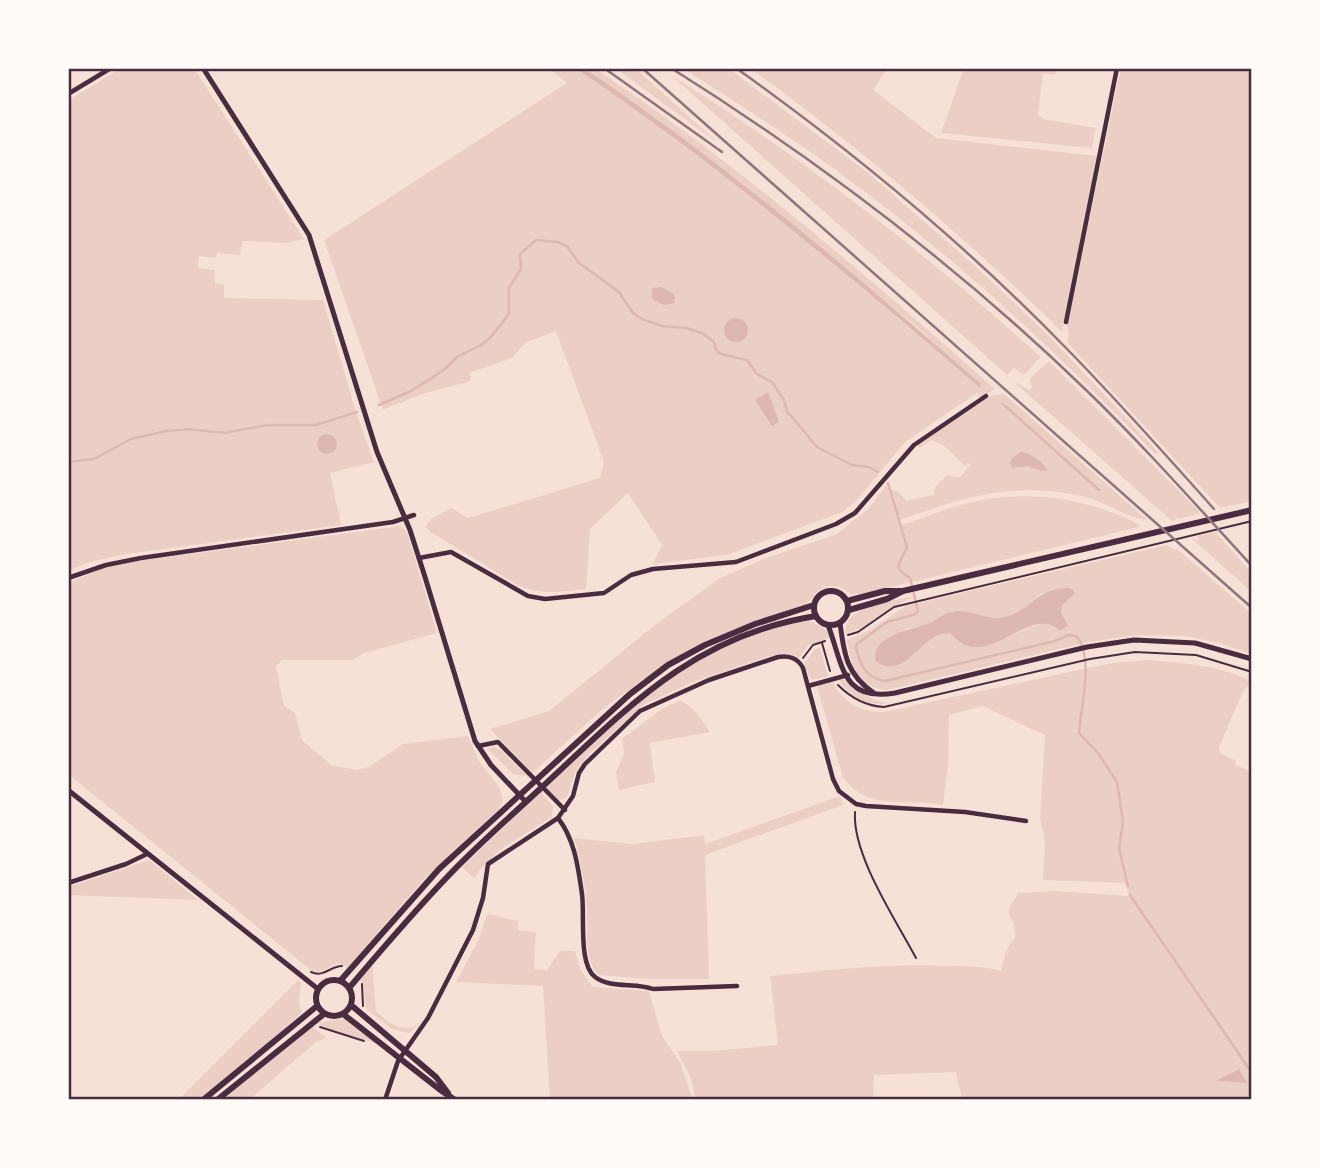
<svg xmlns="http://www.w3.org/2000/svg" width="1320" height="1168" viewBox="0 0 1320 1168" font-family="'Fira Sans Condensed',sans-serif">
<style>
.green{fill:#ebcfc5;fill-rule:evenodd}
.water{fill:#dcb8b0}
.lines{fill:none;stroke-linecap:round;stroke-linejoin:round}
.stream{stroke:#dcb8b0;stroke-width:2.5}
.path{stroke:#4a2c40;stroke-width:2}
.minor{stroke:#4a2c40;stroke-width:4.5}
.tertiary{stroke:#4a2c40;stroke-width:5}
.secondary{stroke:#4a2c40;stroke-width:6}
.rail{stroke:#8f747c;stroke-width:2.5}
.neatline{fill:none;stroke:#4a2c40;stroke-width:2.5}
</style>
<rect width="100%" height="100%" fill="#f7e1d7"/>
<g class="green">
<polygon points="121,68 194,68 304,239 285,243 243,241 240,255 217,253 216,258 199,256 198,268 215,270 215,283 224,284 224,298 323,300 356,412 374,462 330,473 341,525 120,555 90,562 68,571 68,101"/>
<path d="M548 68H575L667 131 786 224 980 388 922 331 743 184 628 98 584 68H594C737 163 867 276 995 389L980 398 977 393 905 442 858 499 843 512 726 555 653 564 662 545 628 493 590 529 586 589C562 592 542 595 519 586L429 531 426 526 431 519 451 508 468 518 600 478 604 462 556 331 525 343 512 358 469 373 471 381 422 394 383 410 324 240 567 83Z"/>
<polygon points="615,68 635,68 718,143"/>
<path d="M682 68H728L867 172 975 266 1049 336 1158 452 1155 454C1064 358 966 268 860 188 802 144 742 106 682 68Z"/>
<path d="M750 68H888L873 90 936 138 1097 156 1062 332C964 236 861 149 750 68Z"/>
<polygon points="964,68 1057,68 1055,75 1043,73 1038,115 1043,119 1096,128 1092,148 941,133"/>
<polygon points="1121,68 1252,68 1252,501 1220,508 1067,342 1069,336 1067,326"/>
<path d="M671 75C800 156 925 252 1041 357L1025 374 1023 375 1014 368 1007 375Z"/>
<polygon points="1049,361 1199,511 1199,514 1178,519 1175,517 1176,520 1172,521 1014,382 1030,390 1032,387 1030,383 1030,378"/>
<path d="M1004 394 1147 520C1130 519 1105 502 1086 497 1011 481 969 496 900 520L901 525C920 520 938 511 957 506 1019 488 1082 495 1140 525L1139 527 862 594H851L840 587 826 586 818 591 805 606 732 630 695 648 641 681 605 707 532 773 490 729 549 711 655 625 720 578 764 559 837 534 868 509 887 484 889 489 899 492 906 501 934 495V488L947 475 959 478 971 465 968 463 965 466 943 445 932 440 919 448 917 444 991 396Z"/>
<polygon points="400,526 407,532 437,633 364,653 353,660 282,660 276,666 284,706 295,713 302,740 331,765 356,770 369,767 403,744 468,736 479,761 499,787 503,800 499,809 426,877 348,967 338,963 320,972 312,971 68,774 68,583 106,567 124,563"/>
<polygon points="1215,532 1252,573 1252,592 1191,538 1199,540 1197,536"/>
<path d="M1166 545 1175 550 1177 549 1252 614V654L1219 643 1185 636 1137 635 1089 642 887 690C856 687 852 667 847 640L868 631 906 606ZM1042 593 1073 595 1061 608V614L1068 626 1060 631 1052 624 1045 623 1028 628 1006 638 946 632 931 639 903 630 928 624 952 611H961L991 619 1007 617 1023 609Z"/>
<path d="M915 596C890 606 871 626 846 634 842 605 895 601 915 596Z"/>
<path d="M809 620 825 629 831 637 809 645 798 659 785 653 769 656 693 682 643 705 587 756 575 772 567 798 558 800 545 788C588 747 631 705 679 671 713 647 769 628 809 620Z"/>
<polygon points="820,647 828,676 813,680 810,678 804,664 814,650"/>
<path d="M1147 660C1182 663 1219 665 1251 681L1241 696 1219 747 1220 753 1236 761 1235 765 1252 772V1100H962L956 1072 874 1075 873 1100H696L690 1076 677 1051H713L778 1045 770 976C830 970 888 963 948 966 966 966 984 966 1001 971 1004 962 1005 951 1010 944 1014 939 1015 940 1015 934 1015 912 1000 921 1018 893L1054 891 1129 896 1125 883 1043 880 1045 841 1040 818 1045 735 982 706 949 715 948 764 943 805C907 798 869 812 843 778L817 686 832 681C843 702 859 712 883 712L1112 663ZM1238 1069 1246 1083 1217 1081Z"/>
<path d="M839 680H846C858 694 872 700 890 704 868 706 851 698 839 680Z"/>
<polygon points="681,700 696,712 710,732 650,743 655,782 619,790 616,773 624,754 622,739 662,709"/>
<polygon points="495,747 501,750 527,776 513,774 487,748"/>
<path d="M541 792 553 806 552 817C530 832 485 854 475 879L462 867Z"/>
<path d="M840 796 843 805 705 855 709 979H648L598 975C582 954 589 934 587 910 585 886 581 861 574 838L632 844 704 835 705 844Z"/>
<polygon points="149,860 198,900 68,895 68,887"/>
<polygon points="487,914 518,921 518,930 536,932 534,969 547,970 560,951 575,951 581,971 593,987 649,991 662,1036 680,1062 693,1100 550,1100 543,986 456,982 478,941"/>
<path d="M372 965 376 1012C390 1023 401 1034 419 1024L409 1033 392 1029 366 1009 364 986 360 979Z"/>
<path d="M298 980 301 982C301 994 296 1001 302 1012L268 1044 200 1100H178Z"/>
<path d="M346 1018 375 1042 374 1043C360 1037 328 1031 317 1023Z"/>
<polygon points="312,1026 327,1038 316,1042 249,1100 220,1100"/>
</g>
<g class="water">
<path d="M575 68H584C725 163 856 275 981 384L980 388C849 276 719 164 575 68Z"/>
<polygon points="661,287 674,294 675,303 664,305 652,299 652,288"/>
<circle cx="736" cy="330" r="12"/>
<polygon points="768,392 779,422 772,426 755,400"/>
<polygon points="998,401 1006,405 1101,490 1098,491"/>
<circle cx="327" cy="444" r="10"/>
<path d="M1021 452C1030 453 1044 462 1047 470L1042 471 1027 466 1012 468 1010 463 1012 458Z"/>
<path d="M1068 588 1073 590 1075 593 1062 606 1061 612 1068 626 1060 631C1030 601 986 677 950 633 920 632 908 681 876 662 869 636 910 630 927 624 936 621 942 614 951 612 970 607 986 622 1005 617 1032 610 1035 589 1068 588Z"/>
<polygon points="1239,1069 1247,1083 1216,1081"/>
</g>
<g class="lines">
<g class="stream">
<polyline points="379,405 413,390 445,369 457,357 481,345 491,337 509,314 509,288 521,269 520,254 536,240 558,242 567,246 579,263 619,292 633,313 642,319 662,326 686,328 702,333 714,342 716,350 721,354 747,360 757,374 772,382 784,400 787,411 817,447 852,465 869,467 878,472"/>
<polyline points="68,462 94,459 131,439 166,431 189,429 225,433 267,425 316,425 357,412"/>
<path d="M888 483 907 547C901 563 890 567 910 578L918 611 913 615 887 622 857 644 856 647C860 665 865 678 885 681L1055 641 1069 635 1077 636C1094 660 1081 705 1079 733L1098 753 1117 782 1123 822 1119 849 1128 886"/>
<polyline points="1130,895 1252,1073"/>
</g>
<g class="path">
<polyline points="848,635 858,632 894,607 1252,521"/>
<polyline points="822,643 830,671"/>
<polyline points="803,658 813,645 825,641"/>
<path d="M838 685C851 698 865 706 884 707L1090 659 1135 652 1196 655 1252 672"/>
<path d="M855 812C852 855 896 920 916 958"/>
<path d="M311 972C324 978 330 966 342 966"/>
<polyline points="362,984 363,1006"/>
<polyline points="320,1027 364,1041"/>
</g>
<g class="minor">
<polyline points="68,94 111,68"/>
<polyline points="1066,322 1117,68"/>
<polyline points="419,558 451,552 528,596 545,599 604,593 631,575 653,569 736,562 836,524 855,513 914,445 986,396"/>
<polyline points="68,578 106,565 141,558 393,522 414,515"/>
<polyline points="808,686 848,675"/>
<polyline points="478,746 498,742 565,810"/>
<path d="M558 818C575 840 578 867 582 894 585 916 578 964 595 977 611 989 635 982 653 989L737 986"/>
<polyline points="68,883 126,864 147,854"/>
<path d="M385 1100 398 1061 428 1018 473 930 483 898 488 864 558 818 573 796 579 773 585 764 640 711 709 680 778 657C788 655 798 658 803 668L833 779 839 791 856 804 866 806 965 812 1026 821"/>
</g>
<g class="tertiary">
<polyline points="203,68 309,235 377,452 410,530 425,577 475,741 491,765 526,802"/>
<path d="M840 623C844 655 847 675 874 693"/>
<path d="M828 625C843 664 841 702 895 693L1087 647 1134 640 1195 643 1252 659"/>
<polyline points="68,790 318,989"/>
</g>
<g class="secondary">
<circle cx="831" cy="608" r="17"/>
<polyline points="847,601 885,591 902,591"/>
<polyline points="849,610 887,599 903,591 1252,510"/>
<circle cx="334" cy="998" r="18"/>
<polyline points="340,981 439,869 630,694 668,665 705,645 755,624 814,605"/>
<path d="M349 988C382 949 416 909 452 872 480 843 511 816 541 788 626 709 694 635 816 616"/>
<polyline points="351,1005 436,1077 448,1093"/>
<polyline points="343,1014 439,1089 455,1100"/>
<polyline points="203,1100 317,1006"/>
<polyline points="217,1100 324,1014"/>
</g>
<g class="rail">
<polyline points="604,68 722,152"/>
<polyline points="642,68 1252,608"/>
<path d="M671 68C819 161 959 267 1085 389 1143 445 1197 506 1252 566"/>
<path d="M736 68C854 152 966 245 1067 349 1118 401 1166 455 1214 509"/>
</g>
</g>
<rect width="1320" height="1168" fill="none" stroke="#fffaf5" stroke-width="140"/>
<rect x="70" y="70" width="1180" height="1028" class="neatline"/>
</svg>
